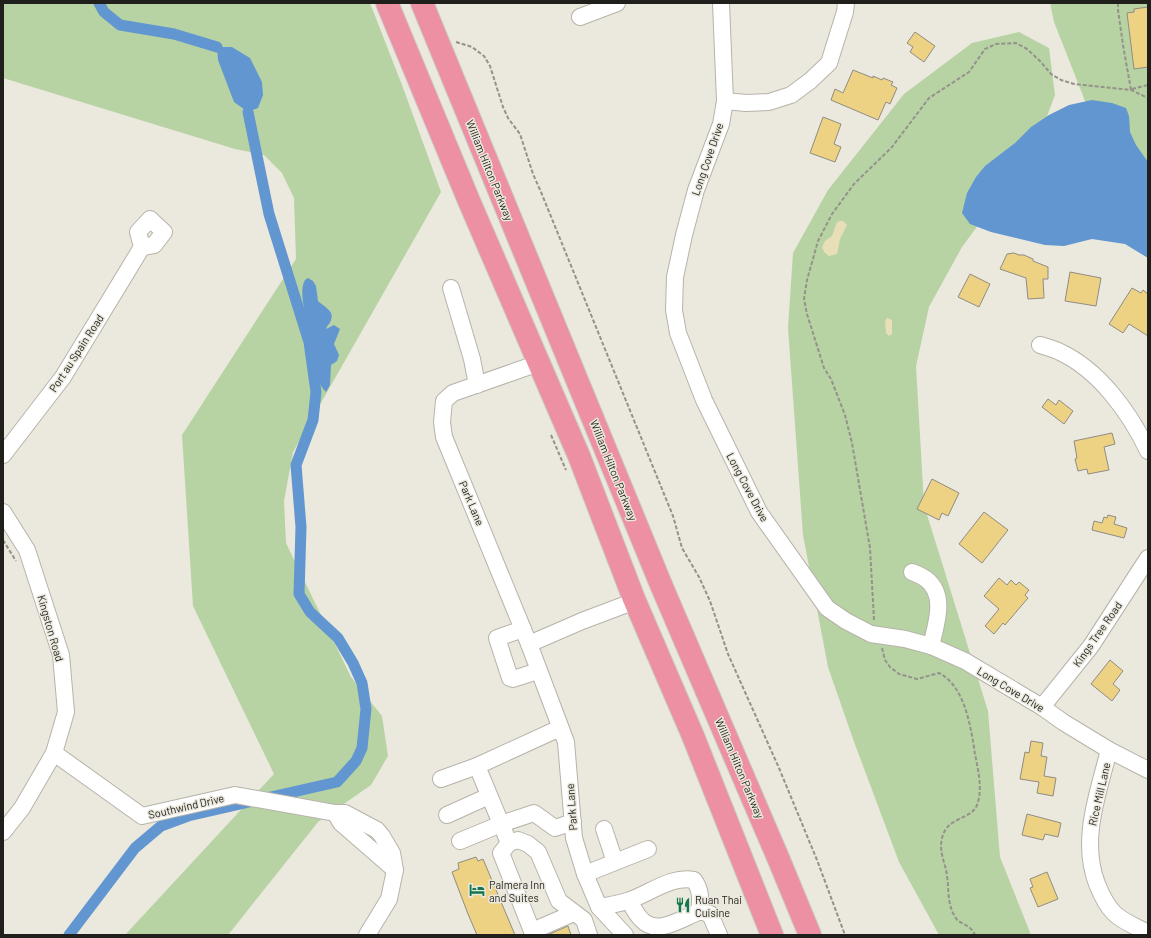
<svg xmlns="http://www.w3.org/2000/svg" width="1151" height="938" viewBox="0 0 1151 938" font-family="Barlow,sans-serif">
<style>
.green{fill:#b7d3a4}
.sand{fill:#e8dfb9}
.water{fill:#6196d0}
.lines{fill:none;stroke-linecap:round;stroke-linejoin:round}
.canal{stroke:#6196d0;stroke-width:11}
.building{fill:#edd283;stroke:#908c83}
.minor-casing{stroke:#b7b3aa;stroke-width:18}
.highway-casing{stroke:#c9c9c8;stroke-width:24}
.path{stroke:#95928b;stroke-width:2;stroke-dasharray:4 2;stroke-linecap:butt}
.minor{stroke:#fff;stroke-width:16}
.highway{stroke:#ed90a4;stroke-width:22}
.labels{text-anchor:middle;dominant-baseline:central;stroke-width:3;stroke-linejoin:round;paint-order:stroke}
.street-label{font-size:11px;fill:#201f1b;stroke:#ebe8de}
.poi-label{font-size:11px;fill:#201f1b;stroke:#ebe8de;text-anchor:start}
</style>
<rect width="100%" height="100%" fill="#ebe8de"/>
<g class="green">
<polygon points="3,3 370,3 402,85 441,192 293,452 284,501 286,543 351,677 382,716 388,756 371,785 318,822 228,935 125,935 274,774 193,606 182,435 296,259 294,198 282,173 264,155 235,149 3,78"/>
<polygon points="1050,3 1148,3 1148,227 1111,167 1054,22"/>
<polygon points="1019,32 1049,48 1055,95 1035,148 962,247 929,307 916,366 924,505 988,711 1000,857 1031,935 939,935 899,862 853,739 828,667 803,535 788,328 793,253 828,190 904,94 972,43"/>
</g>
<g class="sand">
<polygon points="840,221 843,221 847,225 840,239 837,254 829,256 824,252 822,247 825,241 832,236 837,222"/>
<polygon points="887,318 892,320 892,334 889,336 886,333 885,321"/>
</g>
<g class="water">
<polygon points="217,47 232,47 250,58 262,82 263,95 258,108 248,112 234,102 218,60"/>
<polygon points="1092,100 1112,103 1126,108 1129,116 1130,132 1136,145 1148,162 1148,258 1125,244 1092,239 1064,246 1045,245 991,232 970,224 962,213 967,193 976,177 985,166 1015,143 1031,127 1049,115 1069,105"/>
<path d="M308 278 313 281 316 286 318 301C323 306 335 311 331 320 331 322 327 326 326 329L334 325 340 329 334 344 339 355 337 361 331 365 330 385 326 392C319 386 316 373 314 364 312 357 313 348 311 340 309 325 297 293 305 280Z"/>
</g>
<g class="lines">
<g class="canal">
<polyline points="99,3 104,12 120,25 174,34 217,47"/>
<polyline points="69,935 135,848 161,826 188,816 337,782 356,761 362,748 366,709 362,683 353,663 338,638 310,612 299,594 301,527 296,465 313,420 316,392 309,342 269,214 248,112"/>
</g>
</g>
<g class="building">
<polygon points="1148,7 1148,67 1134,69 1127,13 1134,12 1134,9"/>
<polygon points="915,32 935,46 924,62 910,52 913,47 907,43"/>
<polygon points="853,70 873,78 873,76 882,80 883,78 893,82 891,85 897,88 890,104 886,102 878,120 831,100 835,89 843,93"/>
<polygon points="823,117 841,124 834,144 841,147 835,162 810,153"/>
<polygon points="1014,253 1019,255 1024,255 1033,259 1033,261 1048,267 1048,279 1043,279 1044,298 1028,299 1026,278 1000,269 1007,254"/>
<polygon points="1070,272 1101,278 1096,306 1065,301"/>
<polygon points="970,274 990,284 979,307 958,297"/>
<polygon points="1132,288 1141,293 1143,290 1148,294 1148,336 1129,324 1123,333 1109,324"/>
<polygon points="1048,399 1056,405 1059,400 1073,411 1064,424 1042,407"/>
<polygon points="1112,433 1115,444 1104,447 1109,470 1088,474 1087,469 1078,471 1075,459 1077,458 1074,441"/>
<polygon points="932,479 959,493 948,516 942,513 939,520 917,509"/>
<polygon points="984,512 1008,530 982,563 959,544"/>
<polygon points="1108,515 1116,517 1114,524 1127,528 1124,538 1092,530 1094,521 1102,523 1104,517 1107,518"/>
<polygon points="999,578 1007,585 1011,580 1016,585 1019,582 1029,590 1025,595 1028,598 1005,625 1003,623 994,634 985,626 999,609 984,596"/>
<polygon points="1110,660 1123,671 1113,684 1120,690 1112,701 1091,684"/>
<polygon points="1031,741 1043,743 1041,756 1047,757 1044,776 1056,778 1053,796 1037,793 1039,782 1020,779 1025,752 1029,753"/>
<polygon points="1027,814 1061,823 1058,837 1045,834 1043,840 1022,835"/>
<polygon points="476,857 478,861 483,859 515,935 477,935 468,914 452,872 459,869 458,863"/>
<polygon points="1047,872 1058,899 1038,907 1030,888 1033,887 1030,879"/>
<polygon points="568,926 571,935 547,935"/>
</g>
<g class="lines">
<defs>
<g id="minor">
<polyline points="721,3 725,101 721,124 696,190 684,235 675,277 674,310 678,333 704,400 759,512 827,608 846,621 871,634 905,639 931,646 965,661 1042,707 1063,722 1109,750 1148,770"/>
<polyline points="580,17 617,3"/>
<polyline points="725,101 746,103 769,102 791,95 810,81 829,63 845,12 846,3"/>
<polyline points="451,288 472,359 477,385"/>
<path d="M1040 345C1047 347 1054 349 1060 352 1099 370 1130 413 1148 451"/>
<polyline points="539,363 453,393 444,401 442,422 444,437 529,644 566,742 574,838 585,874 599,907 625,935"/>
<polyline points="3,455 63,377 142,247 138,232 150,219 164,232 154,245 142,247"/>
<polyline points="3,512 27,550 61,655 66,712 54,753 22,808 3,832"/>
<path d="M912 572C917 574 922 576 926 579 947 595 936 624 931 646"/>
<polyline points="523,629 497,638 510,678 513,679 538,671"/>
<polyline points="529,644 582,621 635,601"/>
<polyline points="1042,707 1091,646 1148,558"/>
<path d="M1109 750C1098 794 1080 840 1097 884 1101 894 1106 905 1114 913 1123 922 1137 927 1148 933"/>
<polyline points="54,753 142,816 235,795 335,813 345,813 377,830 382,836 392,853 395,870 389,899 367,935"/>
<polyline points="441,779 477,766"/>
<polyline points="335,813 341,823 395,870"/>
<polyline points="447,815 489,796"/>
<polyline points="604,829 615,862"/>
<polyline points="460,841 501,824 534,813 555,828 573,822"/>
<polyline points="509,843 518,840 528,844 538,852 559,901 584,920 589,935"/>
<polyline points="585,874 648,849"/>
<path d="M599 907C609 905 620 904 630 900 650 893 673 875 694 880 701 890 701 899 699 911L696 913C679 920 656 936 641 919 636 914 633 907 629 901"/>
<polyline points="699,911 710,914 719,935"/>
<polyline points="532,931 501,853 509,843 477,766 560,728"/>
<polyline points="534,935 532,931 574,913"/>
</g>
<g id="highway">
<polyline points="387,3 469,201 579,456 634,599 693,736 772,935"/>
<polyline points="422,3 662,587 779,860 810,935"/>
</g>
</defs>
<use href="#minor" class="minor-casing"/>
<use href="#highway" class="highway-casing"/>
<g class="path">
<polyline points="1118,3 1118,10 1123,45 1131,90"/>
<polyline points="456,42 472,47 484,56 490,66 503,107 508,118 520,134 533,174 541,192 673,516 682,548 699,577 710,601 728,654 779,768 817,860 845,935"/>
<polyline points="1132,89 1148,85"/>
<polyline points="551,435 566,470"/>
<polyline points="3,540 16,561"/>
<polyline points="874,620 870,548 852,443 845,415 831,379 824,368 807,314 804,299 807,280 818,241 832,214 854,184 892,147 929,98 969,72 985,49 996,44 1016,43 1027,49 1040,61 1051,74 1061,80 1074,84 1131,90 1148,98"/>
<path d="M882 648 885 660 890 667 899 674 917 679 939 673C965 686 971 728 975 754 978 770 983 789 977 805 970 822 942 815 941 846 941 856 946 866 947 876 949 889 947 902 954 915 959 926 969 922 975 935"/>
</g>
<use href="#minor" class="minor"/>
<use href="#highway" class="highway"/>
</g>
<defs>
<symbol id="hotel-bare" viewBox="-9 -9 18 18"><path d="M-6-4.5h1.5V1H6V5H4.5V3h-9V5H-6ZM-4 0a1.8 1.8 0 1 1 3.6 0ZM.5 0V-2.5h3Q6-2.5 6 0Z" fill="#12764e" stroke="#ebe8de" stroke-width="2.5" paint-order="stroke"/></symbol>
<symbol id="restaurant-bare" viewBox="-9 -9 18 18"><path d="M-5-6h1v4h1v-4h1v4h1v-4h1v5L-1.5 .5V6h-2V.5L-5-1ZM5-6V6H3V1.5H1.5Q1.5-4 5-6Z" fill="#12764e" stroke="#ebe8de" stroke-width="2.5" paint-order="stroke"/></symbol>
</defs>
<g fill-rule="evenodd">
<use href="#hotel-bare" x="466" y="879" width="22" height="22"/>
<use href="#restaurant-bare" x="672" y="894" width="22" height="22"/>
</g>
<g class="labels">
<g class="street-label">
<text transform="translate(707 159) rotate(-71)">Long Cove Drive</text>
<text transform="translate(490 170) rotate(68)">William Hilton Parkway</text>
<text transform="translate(76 353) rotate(-57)">Port au Spain Road</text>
<text transform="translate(614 470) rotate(68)">William Hilton Parkway</text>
<text transform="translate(748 487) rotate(62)">Long Cove Drive</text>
<text transform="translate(472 503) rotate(67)">Park Lane</text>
<text transform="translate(51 628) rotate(74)">Kingston Road</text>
<text transform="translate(1097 634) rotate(-55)">Kings Tree Road</text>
<text transform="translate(1011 689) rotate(31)">Long Cove Drive</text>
<text transform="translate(740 768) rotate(67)">William Hilton Parkway</text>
<text transform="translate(1099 794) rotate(-77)">Rice Mill Lane</text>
<text transform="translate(186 806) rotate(-13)">Southwind Drive</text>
<text transform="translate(571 807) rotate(-94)">Park Lane</text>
</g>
<g class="poi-label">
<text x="489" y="884">Palmera Inn<tspan x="489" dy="13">and Suites</tspan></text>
<text x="695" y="899">Ruan Thai<tspan x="695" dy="13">Cuisine</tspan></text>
</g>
</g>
<rect width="1151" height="938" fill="none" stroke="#201f1b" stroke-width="8"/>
</svg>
